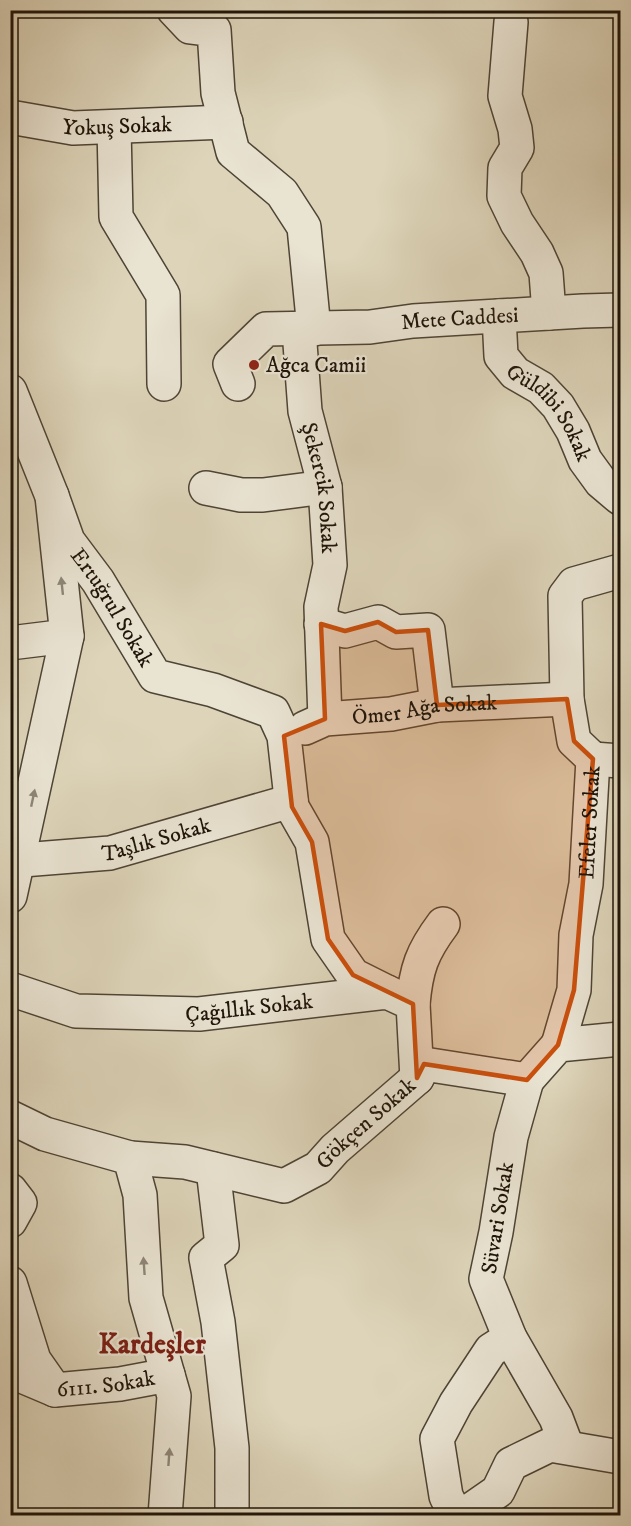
<svg xmlns="http://www.w3.org/2000/svg" width="631" height="1526" viewBox="0 0 631 1526" font-family="'IM FELL DW Pica',serif">
<style>
.lines{fill:none;stroke-linecap:round;stroke-linejoin:round}
.minor-casing{stroke:#4e4435;stroke-width:36}
.minor{stroke:#e9e3d2;stroke-width:33}
.oneway{fill:#8e8678}
.marked{fill:#ca4f0c;fill-opacity:0.2;stroke:#ca4f0c;stroke-width:4.5;stroke-linejoin:round}
.poi-dot{fill:#8f2418;stroke:#e9e3d2;stroke-width:2}
.labels{text-anchor:middle;dominant-baseline:central;stroke-width:4.5;stroke-linejoin:round;paint-order:stroke}
.street-label{font-size:22px;fill:#1e1409;stroke:#e9e3d2}
.poi-label{font-size:22px;fill:#1e1409;stroke:#e9e3d2;text-anchor:start}
.district-label{font-size:28px;font-weight:bold;fill:#7a1f14;stroke:#e9e3d2}
</style>
<rect width="100%" height="100%" fill="#ddd4b9"/>
<filter id="stains"><feTurbulence type="fractalNoise" baseFrequency=".00333" numOctaves="4"/><feColorMatrix values="0 0 0 0 .2 0 0 0 0 .09 0 0 0 0 .02 0 0 0 .5 -.17"/></filter>
<radialGradient id="worn" r=".72"><stop offset=".6" stop-color="#630" stop-opacity="0"/><stop offset="1" stop-color="#630" stop-opacity=".3"/></radialGradient>
<g class="lines">
<defs>
<g id="minor">
<polyline points="174,10 190,27 214,30 218,93 233,152 282,193 304,227 314,329"/>
<polyline points="511,22 505,96 515,129 517,148 505,168 504,196 517,223 537,253 546,273 549,313"/>
<path id="s1" d="M10 117 73 128 226 122"/>
<polyline points="114,127 116,217 163,295 164,384"/>
<path id="s2" d="M499 316 501 356 515 373 541 388 558 406 573 431 585 460 601 482 620 498"/>
<path id="s3" d="M299 330 305 411 325 487 330 565 321 607 325 719"/>
<path id="s4" d="M238 384 230 364 266 329 370 327 413 321 583 311 620 310"/>
<polyline points="10,391 52,496 67,636 10,896"/>
<polyline points="206,488 241,495 263,495 325,487"/>
<path id="s5" d="M52 496 68 541 98 581 155 676 213 690 273 712 284 736 292 807 312 842 328 939 353 975 387 992"/>
<polyline points="321,624 345,631 378,622 396,632 428,630 437,705"/>
<polyline points="10,643 67,636"/>
<path id="s6" d="M305 728 325 719 391 714 437 705 567 699"/>
<polyline points="593,759 620,761"/>
<path id="s7" d="M10 861 110 853 291 801"/>
<path id="s8" d="M10 989 76 1011 199 1014 387 992 413 1004 417 1078"/>
<path d="M413 1004C416 969 422 952 443 924"/>
<path id="s9" d="M558 1045 574 990 576 935 586 884 593 759 574 741 567 699 565 596 574 584 620 571"/>
<polyline points="527,1080 511,1137 496,1232 486,1279 510,1338 556,1418 567,1447"/>
<polyline points="10,1117 45,1134 130,1158 140,1195 146,1298 174,1396 165,1516"/>
<path id="s10" d="M130 1158 185 1162 284 1186 318 1168 335 1149 417 1078 424 1064 527 1080 558 1045 620 1039"/>
<polyline points="213,1169 222,1245 206,1258 218,1322 232,1448 232,1516"/>
<polyline points="10,1190 20,1203 10,1221"/>
<polyline points="10,1283 34,1360 55,1390"/>
<path id="s11" d="M10 1371 55 1390 120 1384 168 1375"/>
<polyline points="456,1516 446,1496 437,1439 456,1403 491,1350 510,1338"/>
<polyline points="462,1516 498,1491 511,1464 550,1445 620,1457"/>
</g>
</defs>
<use href="#minor" class="minor-casing"/>
<use href="#minor" class="minor"/>
</g>
<defs><path id="oneway-solid" d="M-6-.8H1V-3.2L6.5 0L1 3.2V.8H-6Z" transform="scale(1.5)"/></defs>
<g class="oneway">
<use href="#oneway-solid" transform="translate(62 586) rotate(-96)"/>
<use href="#oneway-solid" transform="translate(33 798) rotate(-78)"/>
<use href="#oneway-solid" transform="translate(144 1266) rotate(-94)"/>
<use href="#oneway-solid" transform="translate(169 1457) rotate(-86)"/>
</g>
<path class="marked" d="M378 622 396 632 428 630 437 705 567 699 574 741 593 759 574 990 558 1045 527 1080 424 1064 417 1078 413 1004 353 975 328 939 312 842 292 807 284 736 325 719 321 624 345 631Z"/>
<circle class="poi-dot" cx="254" cy="365" r="6"/>
<g class="labels">
<g class="street-label">
<text stroke="none"><textPath href="#s1" startOffset="108">Yokuş Sokak</textPath></text>
<text stroke="none"><textPath href="#s4" startOffset="266">Mete Caddesi</textPath></text>
<text stroke="none"><textPath href="#s2" startOffset="116">Güldibi Sokak</textPath></text>
<text stroke="none"><textPath href="#s3" startOffset="160">Şekercik Sokak</textPath></text>
<text stroke="none"><textPath href="#s5" startOffset="128">Ertuğrul Sokak</textPath></text>
<text stroke="none"><textPath href="#s6" startOffset="122">Ömer Ağa Sokak</textPath></text>
<text stroke="none"><textPath href="#s9" startOffset="226">Efeler Sokak</textPath></text>
<text stroke="none"><textPath href="#s7" startOffset="148">Taşlık Sokak</textPath></text>
<text stroke="none"><textPath href="#s8" startOffset="243">Çağıllık Sokak</textPath></text>
<text stroke="none"><textPath href="#s10" startOffset="261">Gökçen Sokak</textPath></text>
<text transform="translate(498 1218) rotate(-81)">Süvari Sokak</text>
<text stroke="none"><textPath href="#s11" startOffset="100">6111. Sokak</textPath></text>
</g>
<g class="poi-label">
<text x="266" y="365">Ağca Camii</text>
</g>
<g class="district-label">
<text x="152" y="1344">Kardeşler</text>
</g>
</g>
<rect width="631" height="1526" fill="none" stroke="#ddd4b9" stroke-width="36"/>
<rect x="12" y="12" width="607" height="1502" fill="none" stroke="#1e1409" stroke-width="3"/>
<rect x="18" y="18" width="595" height="1490" fill="none" stroke="#1e1409" stroke-width="1.5"/>
<rect width="100%" height="100%" filter="url(#stains)"/>
<rect width="100%" height="100%" fill="url(#worn)"/>
</svg>
